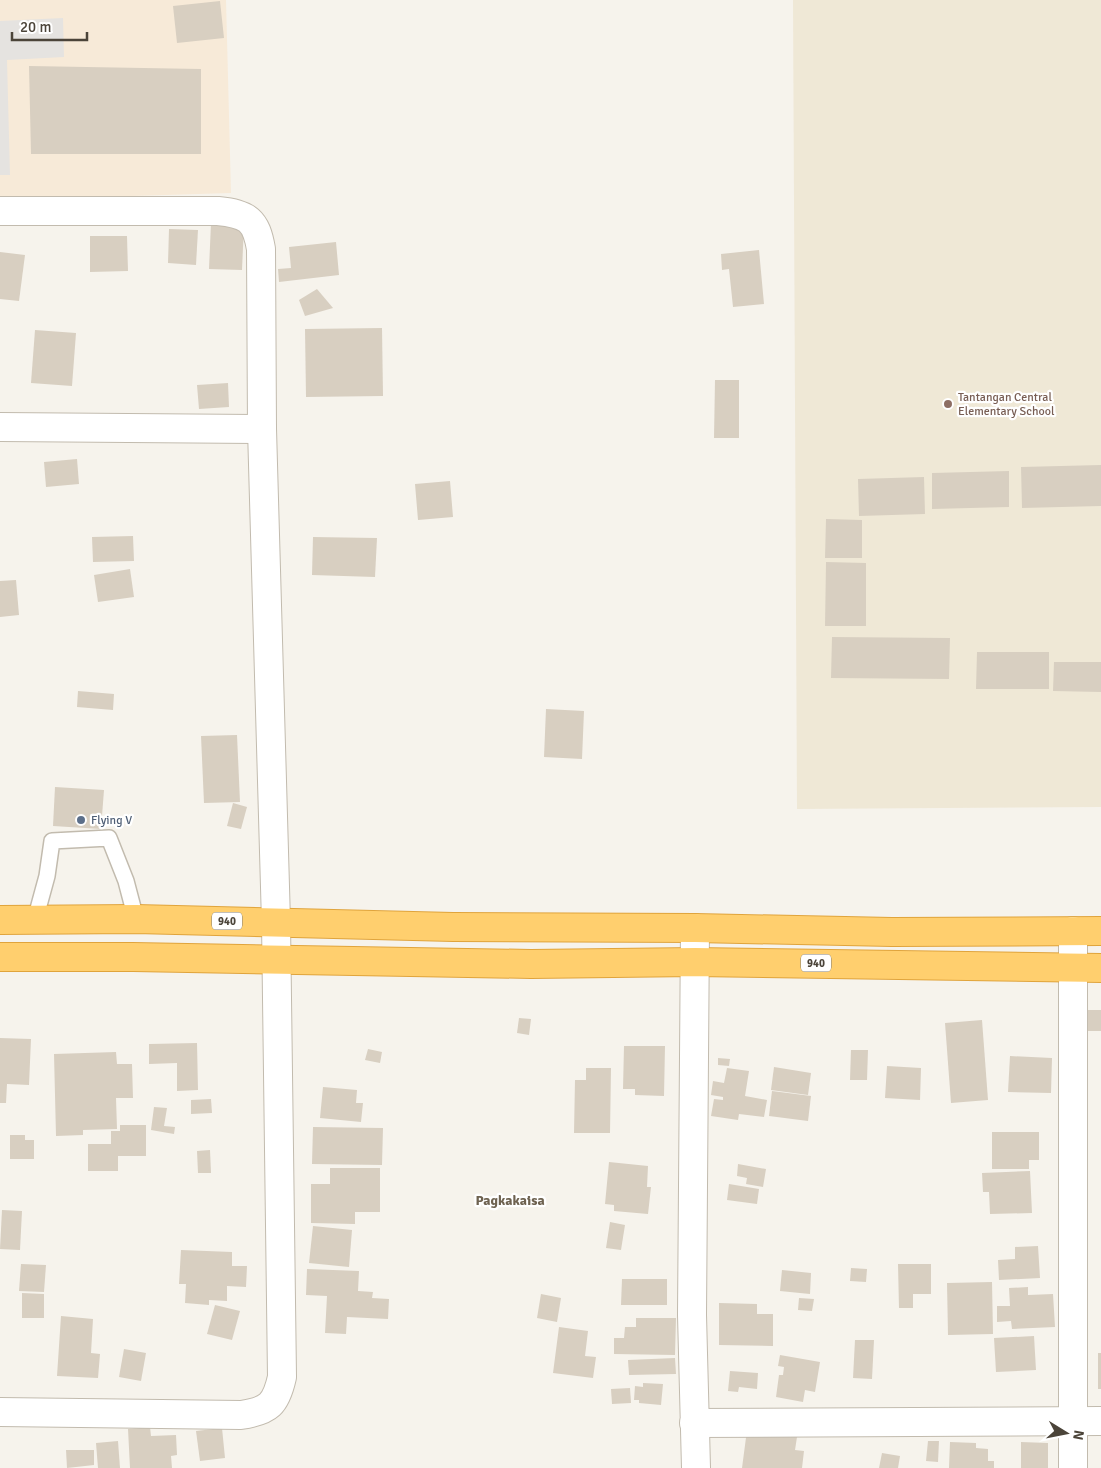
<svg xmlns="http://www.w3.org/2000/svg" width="1101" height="1468" viewBox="0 0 1101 1468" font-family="Signika,sans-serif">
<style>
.commercial{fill:#f7ead8}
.education{fill:#efe8d6}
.parking{fill:#e5e3e0}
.building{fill:#d8cfc1}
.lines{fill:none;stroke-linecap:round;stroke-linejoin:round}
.lane-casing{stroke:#c2bbae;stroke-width:18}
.street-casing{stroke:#c2bbae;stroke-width:30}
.highway-casing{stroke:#e0a43c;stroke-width:30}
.lane{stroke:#fff;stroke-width:15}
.street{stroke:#fff;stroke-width:28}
.highway{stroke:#ffcf6e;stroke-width:28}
.education-dot{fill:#8d6e63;stroke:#fff;stroke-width:2}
.service-dot{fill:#5c6f8a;stroke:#fff;stroke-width:2}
.labels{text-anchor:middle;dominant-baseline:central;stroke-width:4.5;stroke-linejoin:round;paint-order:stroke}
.shield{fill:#fff;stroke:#817c74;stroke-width:1}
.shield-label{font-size:11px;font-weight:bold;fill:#4b4439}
.education-label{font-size:12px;fill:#785e54;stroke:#fff;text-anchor:start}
.service-label{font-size:12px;fill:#4e5e75;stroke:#fff;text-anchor:start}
.neighbourhood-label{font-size:14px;font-weight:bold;fill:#6e6250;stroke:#fff}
</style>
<rect width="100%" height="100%" fill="#f6f3ec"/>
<polygon class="commercial" points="0,0 226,0 231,193 0,200"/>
<polygon class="education" points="793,0 1101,0 1101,807 797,809"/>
<polygon class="parking" points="63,18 64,57 7,60 10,175 0,175 0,21"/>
<g class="building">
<polygon points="220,1 224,38 177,43 173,6"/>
<polygon points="29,66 201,69 201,154 31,154"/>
<polygon points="211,223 244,225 242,270 209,269"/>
<polygon points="169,229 198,230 196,265 168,263"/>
<polygon points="90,236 127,236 128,271 90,272"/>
<polygon points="336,242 339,275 279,282 278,269 291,268 289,247"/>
<polygon points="759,250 764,304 733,307 729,269 722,270 721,254"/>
<polygon points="0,252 25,255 19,301 0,299"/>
<polygon points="317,289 333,308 305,316 299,300"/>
<polygon points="382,328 383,396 306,397 305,329"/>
<polygon points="35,330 76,333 72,386 31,383"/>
<polygon points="715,380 739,380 739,438 714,438"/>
<polygon points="228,383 229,407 199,409 197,385"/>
<polygon points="77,459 79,484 46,487 44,462"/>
<polygon points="1101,465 1101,506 1022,508 1021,467"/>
<polygon points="1009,471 1009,507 932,509 932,473"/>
<polygon points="924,477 925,514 859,516 858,479"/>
<polygon points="450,481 453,517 418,520 415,484"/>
<polygon points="826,519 862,520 862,558 825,558"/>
<polygon points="133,536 134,561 93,562 92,537"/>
<polygon points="313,537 377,538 375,577 312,575"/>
<polygon points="826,562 866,563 866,626 825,626"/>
<polygon points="130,569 134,597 98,602 94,575"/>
<polygon points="16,580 19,615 0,617 0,581"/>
<polygon points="832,637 950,638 949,679 831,678"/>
<polygon points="977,652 1049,652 1049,689 976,689"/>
<polygon points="1054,662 1101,662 1101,692 1053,691"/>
<polygon points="78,691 114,694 113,710 77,707"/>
<polygon points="546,709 584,711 582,759 544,757"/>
<polygon points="237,735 240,802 204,803 201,736"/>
<polygon points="55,787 104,790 101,829 53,826"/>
<polygon points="233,803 247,807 241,829 227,826"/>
<polygon points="1085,1010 1101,1010 1101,1031 1086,1031"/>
<polygon points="519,1018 531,1019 529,1035 517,1033"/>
<polygon points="982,1020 988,1100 951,1103 945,1023"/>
<polygon points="0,1038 31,1039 29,1085 7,1084 6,1103 0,1103"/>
<polygon points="197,1043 198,1090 177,1091 177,1063 149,1064 149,1044"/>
<polygon points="624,1046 665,1046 664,1096 635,1095 635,1089 623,1089"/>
<polygon points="368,1049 382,1052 380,1063 365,1060"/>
<polygon points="851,1050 868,1050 867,1080 850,1080"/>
<polygon points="116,1052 117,1064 132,1064 133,1098 116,1098 117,1129 83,1130 83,1135 56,1136 54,1054"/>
<polygon points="1010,1056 1052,1058 1051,1093 1008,1092"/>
<polygon points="718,1058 730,1059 729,1066 718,1065"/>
<polygon points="887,1066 921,1068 920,1100 885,1098"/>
<polygon points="774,1067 811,1073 808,1095 771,1090"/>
<polygon points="586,1068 611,1068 610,1133 574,1133 575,1080 586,1080"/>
<polygon points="727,1068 749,1071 745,1096 767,1100 764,1117 739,1114 738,1120 711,1116 714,1099 723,1100 723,1097 711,1095 713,1081 724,1083"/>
<polygon points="323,1087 357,1090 356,1103 363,1103 361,1122 320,1118"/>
<polygon points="772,1091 811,1096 808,1121 769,1116"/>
<polygon points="211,1099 212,1113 191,1114 191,1100"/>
<polygon points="154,1107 167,1108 164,1126 175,1127 174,1134 151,1130"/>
<polygon points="120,1125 146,1125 146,1156 118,1156 118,1171 88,1171 88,1144 111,1144 111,1131 120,1131"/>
<polygon points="313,1127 383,1128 382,1165 312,1164"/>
<polygon points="992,1132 1039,1132 1039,1160 1029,1160 1029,1169 992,1169"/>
<polygon points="10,1135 25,1135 25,1140 34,1140 34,1159 10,1159"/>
<polygon points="210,1150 211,1173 198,1173 197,1151"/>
<polygon points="609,1162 648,1166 647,1187 651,1187 648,1214 614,1211 614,1205 605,1204"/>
<polygon points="738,1164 766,1169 763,1187 746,1184 747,1178 737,1176"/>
<polygon points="330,1168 380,1168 380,1212 355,1212 355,1224 311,1223 311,1184 330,1184"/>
<polygon points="1030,1171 1032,1213 990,1214 989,1192 983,1192 982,1173"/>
<polygon points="729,1184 759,1189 757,1204 727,1200"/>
<polygon points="2,1210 22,1211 20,1250 0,1249"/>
<polygon points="610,1222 625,1225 621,1250 606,1248"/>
<polygon points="313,1226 352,1230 349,1267 309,1263"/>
<polygon points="1038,1246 1040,1278 999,1280 998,1260 1015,1259 1015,1247"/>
<polygon points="181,1250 232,1252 232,1266 247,1266 246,1287 227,1286 227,1301 209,1300 209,1305 185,1303 186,1284 179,1284"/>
<polygon points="21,1264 46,1265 44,1292 19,1291"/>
<polygon points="898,1264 931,1264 931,1294 913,1294 913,1308 899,1308"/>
<polygon points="851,1268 867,1269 866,1282 850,1281"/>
<polygon points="307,1269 359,1271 358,1291 373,1292 372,1298 389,1299 388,1319 347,1317 346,1334 325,1333 327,1296 306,1295"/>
<polygon points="782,1270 811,1273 810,1294 780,1291"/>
<polygon points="622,1279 667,1279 667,1305 621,1305"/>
<polygon points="992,1282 993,1334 948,1335 947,1283"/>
<polygon points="1028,1287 1028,1295 1053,1294 1055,1327 1012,1329 1011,1321 997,1322 997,1306 1010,1306 1009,1288"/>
<polygon points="22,1293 44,1294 44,1318 22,1318"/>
<polygon points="541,1294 561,1298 557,1322 537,1318"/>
<polygon points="799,1298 814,1299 812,1311 798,1310"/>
<polygon points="719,1303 757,1304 757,1314 773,1314 773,1346 719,1345"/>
<polygon points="215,1305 240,1311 232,1340 207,1334"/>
<polygon points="61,1316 93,1319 91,1353 100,1354 98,1378 57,1376"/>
<polygon points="636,1318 676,1318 675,1355 614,1354 614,1338 624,1338 625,1327 636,1327"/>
<polygon points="559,1327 588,1331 585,1356 596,1357 593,1378 553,1373"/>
<polygon points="1034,1336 1036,1370 996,1372 994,1338"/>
<polygon points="855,1340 874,1340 872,1379 853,1378"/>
<polygon points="124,1349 146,1353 141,1381 119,1377"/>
<rect x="1098" y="1353" width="3" height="36"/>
<polygon points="780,1355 820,1362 815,1392 805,1390 803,1402 776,1397 779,1375 783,1375 784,1367 778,1366"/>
<polygon points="675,1358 676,1374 629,1375 628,1360"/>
<polygon points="730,1371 758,1373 757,1389 739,1387 738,1392 728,1391"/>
<polygon points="643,1383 663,1384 661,1405 639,1403 639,1400 634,1400 635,1386 643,1387"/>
<polygon points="630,1388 631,1403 612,1404 611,1389"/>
<polygon points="150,1427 151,1436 176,1435 177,1455 171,1456 172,1468 130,1468 128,1429"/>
<polygon points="222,1428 225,1458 200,1461 196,1431"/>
<polygon points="747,1430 797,1437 795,1450 804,1451 802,1468 742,1468"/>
<polygon points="118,1441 120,1468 98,1468 96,1443"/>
<polygon points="928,1441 939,1441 938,1462 926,1461"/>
<polygon points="950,1442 976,1443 976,1448 988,1449 988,1461 994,1461 994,1468 949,1468"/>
<polygon points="1021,1442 1048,1443 1048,1468 1021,1468"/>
<polygon points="66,1450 94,1450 94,1465 67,1468"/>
<polygon points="882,1453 900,1456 898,1468 879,1468"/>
</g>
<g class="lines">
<defs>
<polyline id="lane" points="35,920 47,876 52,841 109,838 126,881 136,919"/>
<g id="street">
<path d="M0 211H218C248 214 256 220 261 249L262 429 276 922 282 1377C276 1404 269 1411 241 1415L0 1412"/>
<polyline points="0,427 262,429"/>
<polyline points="695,928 692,1315 696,1468"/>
<polyline points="694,1423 1101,1421"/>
<polyline points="1073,1468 1073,931"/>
</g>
<g id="highway">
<polyline points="0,920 136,919 453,927 695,928 892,932 1101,931"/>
<polyline points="0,957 133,957 531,964 695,962 1101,968"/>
</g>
</defs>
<use href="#lane" class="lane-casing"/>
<use href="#street" class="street-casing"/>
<use href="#highway" class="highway-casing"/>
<use href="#lane" class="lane"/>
<use href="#street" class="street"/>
<use href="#highway" class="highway"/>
</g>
<circle class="education-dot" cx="948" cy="404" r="5"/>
<circle class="service-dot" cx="81" cy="820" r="5"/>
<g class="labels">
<g class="shield">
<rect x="212" y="912.5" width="30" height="17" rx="4"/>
<rect x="801" y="954.5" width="30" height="17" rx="4"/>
</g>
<g class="shield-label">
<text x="227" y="921">940</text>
<text x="816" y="963">940</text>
</g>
<g class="education-label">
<text x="958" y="397">Tantangan Central<tspan x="958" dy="14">Elementary School</tspan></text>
</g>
<g class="service-label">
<text x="91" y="820">Flying V</text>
</g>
<g class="neighbourhood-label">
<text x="510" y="1200">Pagkakaisa</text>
</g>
</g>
<g transform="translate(1066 1433) rotate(100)" stroke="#ffffff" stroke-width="4" paint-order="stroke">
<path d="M0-4L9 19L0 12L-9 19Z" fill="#4b4439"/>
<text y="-8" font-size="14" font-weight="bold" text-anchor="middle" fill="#4b4439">N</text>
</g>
<path d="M12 32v8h75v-8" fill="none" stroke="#4b4439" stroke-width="2.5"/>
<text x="20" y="32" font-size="15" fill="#4b4439" stroke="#ffffff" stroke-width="4" paint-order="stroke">20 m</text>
</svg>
